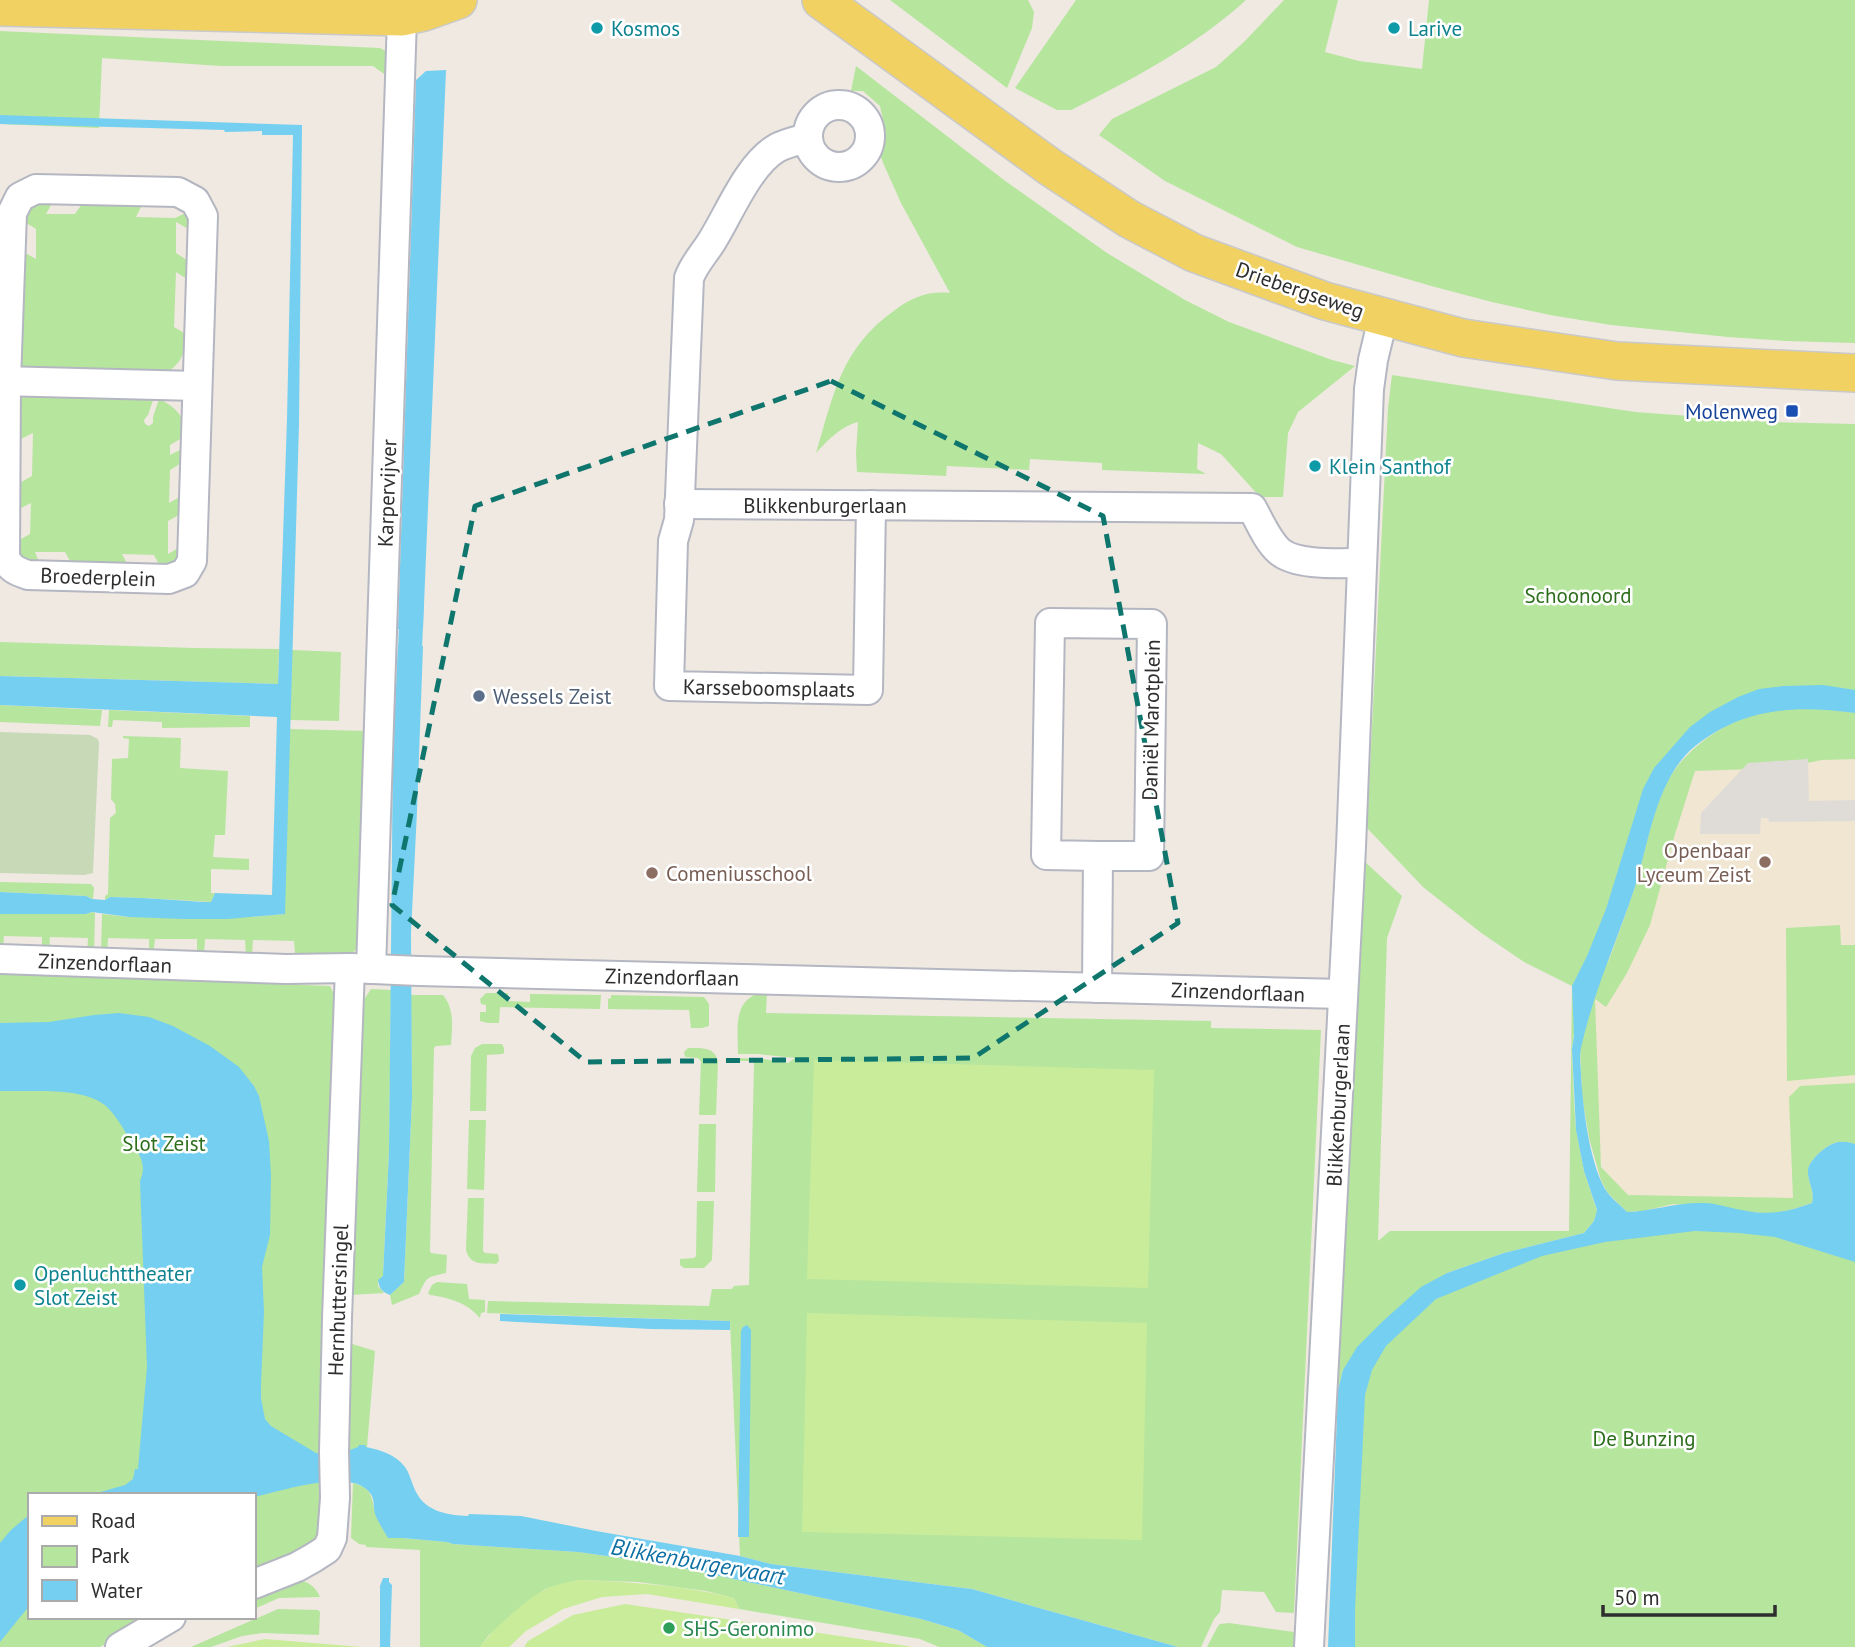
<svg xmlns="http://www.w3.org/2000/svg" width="1855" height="1647" viewBox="0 0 1855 1647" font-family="'PT Sans',sans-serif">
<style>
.education{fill:#f0e6d1}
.green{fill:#b6e59e}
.cemetery{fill:#c8d9b8}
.pitch{fill:#c9ec9a}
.plaza{fill:#dfdcd8}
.water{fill:#75cff0}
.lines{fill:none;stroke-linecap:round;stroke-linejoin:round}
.canal{stroke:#75cff0;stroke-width:24}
.minor-casing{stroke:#b4b7c1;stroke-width:32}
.major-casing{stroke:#c9c9c9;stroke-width:40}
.minor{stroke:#fff;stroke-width:28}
.major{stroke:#f2d163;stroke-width:37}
.marked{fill:none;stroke:#0f766e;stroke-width:5;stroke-dasharray:14 9;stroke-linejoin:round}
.culture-dot{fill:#0f9aa8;stroke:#fff;stroke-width:2.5}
.transit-dot{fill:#1a4fb4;stroke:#fff;stroke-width:2.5}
.service-dot{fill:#5c6f8a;stroke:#fff;stroke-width:2.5}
.education-dot{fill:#8d6e63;stroke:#fff;stroke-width:2.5}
.leisure-dot{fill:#2e9e5b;stroke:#fff;stroke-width:2.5}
.labels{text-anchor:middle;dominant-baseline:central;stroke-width:5;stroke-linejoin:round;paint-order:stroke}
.culture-label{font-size:21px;fill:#0d838f;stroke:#fff;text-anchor:start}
.street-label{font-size:21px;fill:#2e2e2e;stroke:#fff}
.transit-label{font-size:21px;fill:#164399;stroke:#fff;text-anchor:end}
.park-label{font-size:21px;fill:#2c6e1b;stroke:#fff}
.service-label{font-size:21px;fill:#4e5e75;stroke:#fff;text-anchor:start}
.education-label{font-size:21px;fill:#785e54;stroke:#fff;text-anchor:end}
.leisure-label{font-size:21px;fill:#27864d;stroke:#fff;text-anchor:start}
.water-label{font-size:23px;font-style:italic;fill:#0d6fa3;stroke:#fff}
</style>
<rect width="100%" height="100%" fill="#efe9e1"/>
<polygon class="education" points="1855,703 1855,1241 1612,1228 1578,1011 1653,788"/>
<g class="green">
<polygon points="890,0 1028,0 1034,12 1032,28 1007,88"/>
<path d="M1076 0H1246C1194 47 1133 79 1071 110H1057L1015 88Z"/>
<polygon points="1284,0 1338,0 1325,52 1359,61 1422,69 1429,0 1855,0 1855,343 1786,341 1728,337 1611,325 1550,315 1492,302 1435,287 1297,247 1165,181 1099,135 1112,119 1216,67 1244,42"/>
<polygon points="0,31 380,48 388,52 387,76 373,66 221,66 102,58 99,128 0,124"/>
<path d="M856 66 1004 180 1107 253 1185 300 1229 322 1332 360 1355 366 1298 412 1288 433 1283 497H1260L1221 454 1198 443 1197 469 1206 474 1102 470V463L1030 459 1029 470 947 466 946 476 857 472 856 453 858 422C841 426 828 440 816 453 834 393 841 348 895 310 913 297 928 291 950 293L901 203 884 165 879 152 886 134 880 106 863 91H851Z"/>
<path d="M55 198 46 214H75L86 198 145 199 136 217 175 218 192 210 194 232 176 222V253L193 264V283L176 272 174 327 186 334C185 353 182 364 165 373L18 372 20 250 36 259V229L20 219 24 206Z"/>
<path d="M1392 375 1635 412 1772 422 1855 424V703L1793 697 1711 722 1653 788 1607 965C1617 938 1627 911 1636 884 1646 848 1652 810 1670 777 1679 762 1692 749 1707 738 1753 705 1800 705 1855 713V759L1822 760 1782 768 1695 771 1675 834 1650 925 1627 973 1606 1007 1595 999 1601 1167 1628 1195 1793 1198 1789 1097 1800 1086 1855 1083V1144C1838 1138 1828 1144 1816 1156 1813 1160 1808 1165 1808 1170 1807 1182 1815 1189 1812 1203L1790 1210 1770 1214 1673 1204 1643 1211 1627 1212 1607 1192 1601 1180 1589 1138 1582 1096 1578 1003 1572 1049 1574 1103 1576 1130 1584 1171 1597 1211 1594 1221 1584 1233 1504 1253 1447 1273 1343 1370 1338 1390 1363 860 1402 896 1387 938 1378 1241 1390 1231H1569L1572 986 1524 962 1480 932 1423 887 1367 828 1388 408Z"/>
<path d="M17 393 154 397 148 415 144 420 145 424 149 426 153 423V417L159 399C177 408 183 415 187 435L170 445V455L188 446V459L170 470 169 503 187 493 186 511 168 521V554L185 544V555L163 572 154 555 122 554 131 571 75 570 65 552H35L42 569 25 567 12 544 30 534 31 503 13 512 14 486 32 476 33 433 15 442Z"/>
<polygon points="0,642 194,648 279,649 278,684 0,676"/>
<polygon points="292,650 341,652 339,721 290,720"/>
<polygon points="0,705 102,710 100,726 0,722"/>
<polygon points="109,710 250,716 250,727 162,728 162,722 113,720 112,727 108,727"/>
<polygon points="289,729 366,731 359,947 350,955 295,953 294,941 253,940 252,956 246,957 245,940 205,939 204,956 197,956 197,939 155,939 153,955 149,955 149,939 108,938 107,954 101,954 102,914 129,917 252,917 284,914"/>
<polygon points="123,736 181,738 180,768 228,771 225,835 215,835 213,857 249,859 249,870 211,869 211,893 215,893 211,902 143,898 110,897 105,900 105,896 108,894 110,818 116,813 115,804 111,799 112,759 128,758 129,739 123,738"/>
<polygon points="0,882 91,884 94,888 93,899 85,896 0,892"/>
<polygon points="92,912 95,913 94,954 87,954 88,938 50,937 49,953 42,953 42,937 4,936 3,952 0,952 0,914 86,914"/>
<polygon points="1840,925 1841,945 1855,945 1855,1075 1787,1081 1786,928"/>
<polygon points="0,973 330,986 334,994 328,1281 321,1484 320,1508 324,1514 323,1531 313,1544 254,1574 254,1495 30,1495 30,1617 151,1617 100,1647 0,1647"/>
<polygon points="371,989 391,990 389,1152 383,1276 378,1281 378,1286 384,1293 350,1295 363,1001"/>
<path d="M762 992H767L766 1013 1211 1021V1028L1321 1030 1294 1613 1276 1612 1264 1592 1222 1590 1220 1612 1214 1619 1201 1647H1178L972 1589 771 1564 740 1556 730 1321 487 1313 488 1301 709 1306 712 1289H732L734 1286 749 1285 754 1064 753 1061H739L737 1058 764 1059 788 1063 795 1058 758 1054H738C738 1029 732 1000 762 992Z"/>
<polygon points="486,993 508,993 508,1001 530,1002 530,994 601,995 600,1009 501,1007 500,1008 499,1023 488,1023 480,1021 480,1012 486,1012 486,1005 481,1004 480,999"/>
<path d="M411 995H443C455 1010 452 1027 451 1045L436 1046 434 1048 430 1251 431 1253 447 1255 446 1273C426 1278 428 1275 419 1294L392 1305 390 1295 404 1282 412 1098Z"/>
<polygon points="611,995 704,997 709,1004 709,1026 702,1028 691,1028 689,1010 608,1009 608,999 611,998"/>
<polygon points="482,1044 502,1044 504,1048 504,1053 502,1054 487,1055 486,1111 470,1111 471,1056 475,1048"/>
<path d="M688 1048C700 1048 714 1046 718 1061L716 1115H699L701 1061 698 1058 685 1057 684 1052Z"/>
<polygon points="469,1120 486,1120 484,1190 467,1189"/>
<polygon points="699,1124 716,1124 715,1192 697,1192"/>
<path d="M468 1198H484L483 1251 485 1253 498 1254 499 1261 496 1264C483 1263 470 1266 466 1250Z"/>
<polygon points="697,1201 714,1201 712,1260 704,1268 684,1268 680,1265 680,1259 694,1258 696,1256"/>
<polygon points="1787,1223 1855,1241 1855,1647 1339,1647 1350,1381 1442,1289 1612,1228"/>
<path d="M437 1282 467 1284 469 1299 485 1300V1312L481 1313 480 1318C466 1302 450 1298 430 1295L428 1293 432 1285Z"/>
<polygon points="349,1343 375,1351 367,1447 359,1447 346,1452"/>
<path d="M353 1483C372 1488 371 1495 375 1512 377 1521 384 1530 389 1538H402L447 1542 453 1544 578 1552 664 1564 921 1619 958 1630 987 1647H939L920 1639 739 1609 734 1598 706 1591 638 1582 578 1580 545 1589 488 1636 480 1647H420V1550L366 1547V1545L359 1544 351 1538Z"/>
<path d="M296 1580C307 1580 316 1587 320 1597L279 1598 254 1609V1594Z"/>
<polygon points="278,1609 318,1610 320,1612 319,1635 263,1633 242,1636 211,1647 191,1647"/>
<polygon points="1229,1623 1294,1632 1300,1635 1302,1647 1207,1647 1218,1626 1220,1624"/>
</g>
<polygon class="cemetery" points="0,732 90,735 98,739 99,743 93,873 84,875 0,873"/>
<g class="pitch">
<polygon points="814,1060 1154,1070 1148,1288 807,1279"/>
<polygon points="807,1313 1147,1323 1142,1540 802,1532"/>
<path d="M578 1580C630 1582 683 1585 734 1598L739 1609 647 1594 602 1597 563 1609 526 1631 509 1647H480C492 1630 527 1598 546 1589 555 1584 567 1583 578 1580Z"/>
<polygon points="625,1604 907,1646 910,1647 524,1647 528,1641 573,1615"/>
<polygon points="265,1639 362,1647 227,1647"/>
</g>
<polygon class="plaza" points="1808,759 1809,801 1855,800 1855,821 1769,822 1768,818 1761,818 1760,834 1700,834 1701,813 1748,763"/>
<g class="water">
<polygon points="446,70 423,629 398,629 416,80 426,71"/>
<polygon points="0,115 302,125 299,424 285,914 228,919 184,919 129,917 92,912 86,914 0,914 0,892 86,896 92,899 105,900 110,897 143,898 204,902 211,902 215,893 272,895 277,717 0,705 0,676 278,684 287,419 293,135 262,135 262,131 225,132 224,130 0,124"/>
<path d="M398 646H423L417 811 411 933 412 1098 404 1282 390 1295C382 1292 379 1288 378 1280L383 1276 389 1152 393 747Z"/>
<path d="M1823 685 1855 690V713C1795 705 1743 707 1694 747 1656 779 1649 842 1635 887 1617 941 1593 993 1581 1048 1579 1057 1581 1066 1581 1075 1583 1108 1589 1160 1605 1189 1610 1197 1620 1205 1627 1212 1653 1211 1677 1202 1704 1203 1716 1203 1729 1208 1742 1210 1769 1216 1787 1212 1812 1203 1815 1189 1807 1182 1808 1170 1808 1165 1813 1160 1816 1156 1828 1144 1838 1138 1855 1144V1262L1775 1237 1739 1233 1695 1231 1605 1242 1542 1256 1436 1299 1386 1346 1372 1370 1365 1395 1355 1610V1647H1328L1338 1390 1343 1370 1357 1347 1383 1321 1421 1287 1447 1273 1504 1253 1584 1233 1594 1221 1597 1210 1584 1171 1576 1130 1572 1049 1574 1036 1572 986 1587 956 1606 909 1643 789 1654 768 1690 727 1710 712 1738 697 1759 689 1783 686Z"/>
<path d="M119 1013 149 1017 173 1026 210 1046 239 1067 254 1086 259 1096 269 1141 271 1176 270 1235 262 1267 264 1312 261 1384V1398L265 1419 271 1426 316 1453C325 1455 339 1455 347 1451 351 1450 354 1448 358 1447L359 1445H365L366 1447C380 1450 395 1454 405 1467 410 1474 412 1484 416 1492 426 1512 448 1515 468 1516L469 1514 521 1516 596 1531 740 1556 771 1564 972 1589 1178 1647H987L958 1630 921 1619 664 1564 578 1552 453 1544 447 1542 402 1538H388C384 1531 378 1522 375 1514 373 1506 375 1499 370 1493 351 1467 280 1492 254 1497V1495H90L125 1485 133 1479 135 1469H138L147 1367 140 1181C147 1165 140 1155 131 1141 124 1130 116 1115 106 1106 84 1086 29 1092 0 1091V1023L49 1022 94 1015Z"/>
<polygon points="500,1314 730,1321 730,1330 651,1329 500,1321"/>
<polygon points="747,1325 751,1330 749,1537 738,1537 741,1331 743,1327"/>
<polygon points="30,1514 30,1605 0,1642 0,1543 11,1530"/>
<polygon points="383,1578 389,1578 389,1582 392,1585 390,1647 380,1647 380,1586"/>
</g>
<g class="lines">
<polyline class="canal" points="409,678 412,596"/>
<defs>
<g id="minor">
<circle cx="839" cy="136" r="31"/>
<path d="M807 138C797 141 786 143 777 148 748 165 729 214 712 241 704 254 694 264 689 278L679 520 673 541 669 686 868 690 871 505"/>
<path d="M36 189 178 192 195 201 203 216 192 561 185 573 169 579 28 575C16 571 11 569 5 558L6 381 12 213 20 197Z"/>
<polyline points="0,381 197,386"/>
<path d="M679 504 1252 508C1260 522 1267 540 1279 551 1296 566 1340 563 1362 563"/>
<polyline points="0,959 286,969 350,968 419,971 1343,994"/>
<polyline points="371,969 402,17"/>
<polyline points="1097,988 1098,856 1149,856 1152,624 1050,623 1046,855 1098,856"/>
<polyline points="254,1584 297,1567 313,1558 327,1549 332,1538 335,1498 334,1452 337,1318 350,968"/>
<polyline points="120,1647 171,1617"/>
<polyline points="1309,1647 1351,847 1369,389 1373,360 1383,318"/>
</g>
<g id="major">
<polyline points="821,0 1050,167 1129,219 1194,253 1325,301 1463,338 1617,361 1855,373"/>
<polyline points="0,7 402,17 424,12 458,0"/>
</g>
</defs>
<use href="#minor" class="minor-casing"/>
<use href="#major" class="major-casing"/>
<use href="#minor" class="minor"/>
<use href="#major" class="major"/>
</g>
<path class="marked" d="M831 381 1103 516 1178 923 973 1058 586 1062 392 905 475 506Z"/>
<g class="culture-dot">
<circle cx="597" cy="28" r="7"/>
<circle cx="1394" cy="28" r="7"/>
<circle cx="1315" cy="466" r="7"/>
<circle cx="20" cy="1285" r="7"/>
</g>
<rect class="transit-dot" x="1785" y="404" width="14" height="14" rx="3.5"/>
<circle class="service-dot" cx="479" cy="696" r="7"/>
<g class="education-dot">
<circle cx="1765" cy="862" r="7"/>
<circle cx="652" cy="873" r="7"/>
</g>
<circle class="leisure-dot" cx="669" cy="1628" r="7"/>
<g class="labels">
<g class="culture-label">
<text x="611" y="28">Kosmos</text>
<text x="1408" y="28">Larive</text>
<text x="1329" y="466">Klein Santhof</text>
<text x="34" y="1273">Openluchttheater<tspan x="34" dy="24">Slot Zeist</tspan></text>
</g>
<g class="street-label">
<text transform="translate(1300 290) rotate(19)">Driebergseweg</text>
<text transform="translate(387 493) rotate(-88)">Karpervijver</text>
<text x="825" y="505">Blikkenburgerlaan</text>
<text transform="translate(98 577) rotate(2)">Broederplein</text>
<text transform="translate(769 688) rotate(1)">Karsseboomsplaats</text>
<text transform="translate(1151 720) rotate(-89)">Daniël Marotplein</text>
<text transform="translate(105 963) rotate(2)">Zinzendorflaan</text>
<text transform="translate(672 977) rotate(1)">Zinzendorflaan</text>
<text transform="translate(1238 992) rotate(2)">Zinzendorflaan</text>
<text transform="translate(1338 1105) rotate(-87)">Blikkenburgerlaan</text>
<text transform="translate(338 1300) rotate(-88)">Hernhuttersingel</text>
</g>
<g class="transit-label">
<text x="1778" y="411">Molenweg</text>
</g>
<g class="park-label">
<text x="1578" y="595">Schoonoord</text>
<text x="164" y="1143">Slot Zeist</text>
<text x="1644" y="1438">De Bunzing</text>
</g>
<g class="service-label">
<text x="493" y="696">Wessels Zeist</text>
</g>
<g class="education-label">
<text x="1751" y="850">Openbaar<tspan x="1751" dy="24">Lyceum Zeist</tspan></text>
<text x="666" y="873" text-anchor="start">Comeniusschool</text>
</g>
<g class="leisure-label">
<text x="683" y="1628">SHS-Geronimo</text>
</g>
<g class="water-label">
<text transform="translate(698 1561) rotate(10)">Blikkenburgervaart</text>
</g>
</g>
<rect x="28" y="1493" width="228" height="126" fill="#ffffff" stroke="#ababab" stroke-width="2"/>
<rect x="42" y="1516" width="35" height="10" fill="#f2d163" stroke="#ababab" stroke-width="2"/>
<text x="91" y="1528" font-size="21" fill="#2e2e2e">Road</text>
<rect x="42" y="1546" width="35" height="21" fill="#b6e59e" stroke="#ababab" stroke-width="2"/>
<text x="91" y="1563" font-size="21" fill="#2e2e2e">Park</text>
<rect x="42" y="1580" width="35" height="21" fill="#75cff0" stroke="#ababab" stroke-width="2"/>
<text x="91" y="1598" font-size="21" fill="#2e2e2e">Water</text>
<path d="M1603 1605v10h172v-10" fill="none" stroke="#2e2e2e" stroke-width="3.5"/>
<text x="1614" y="1605" font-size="21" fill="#2e2e2e" stroke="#ffffff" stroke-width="5" paint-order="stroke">50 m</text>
</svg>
